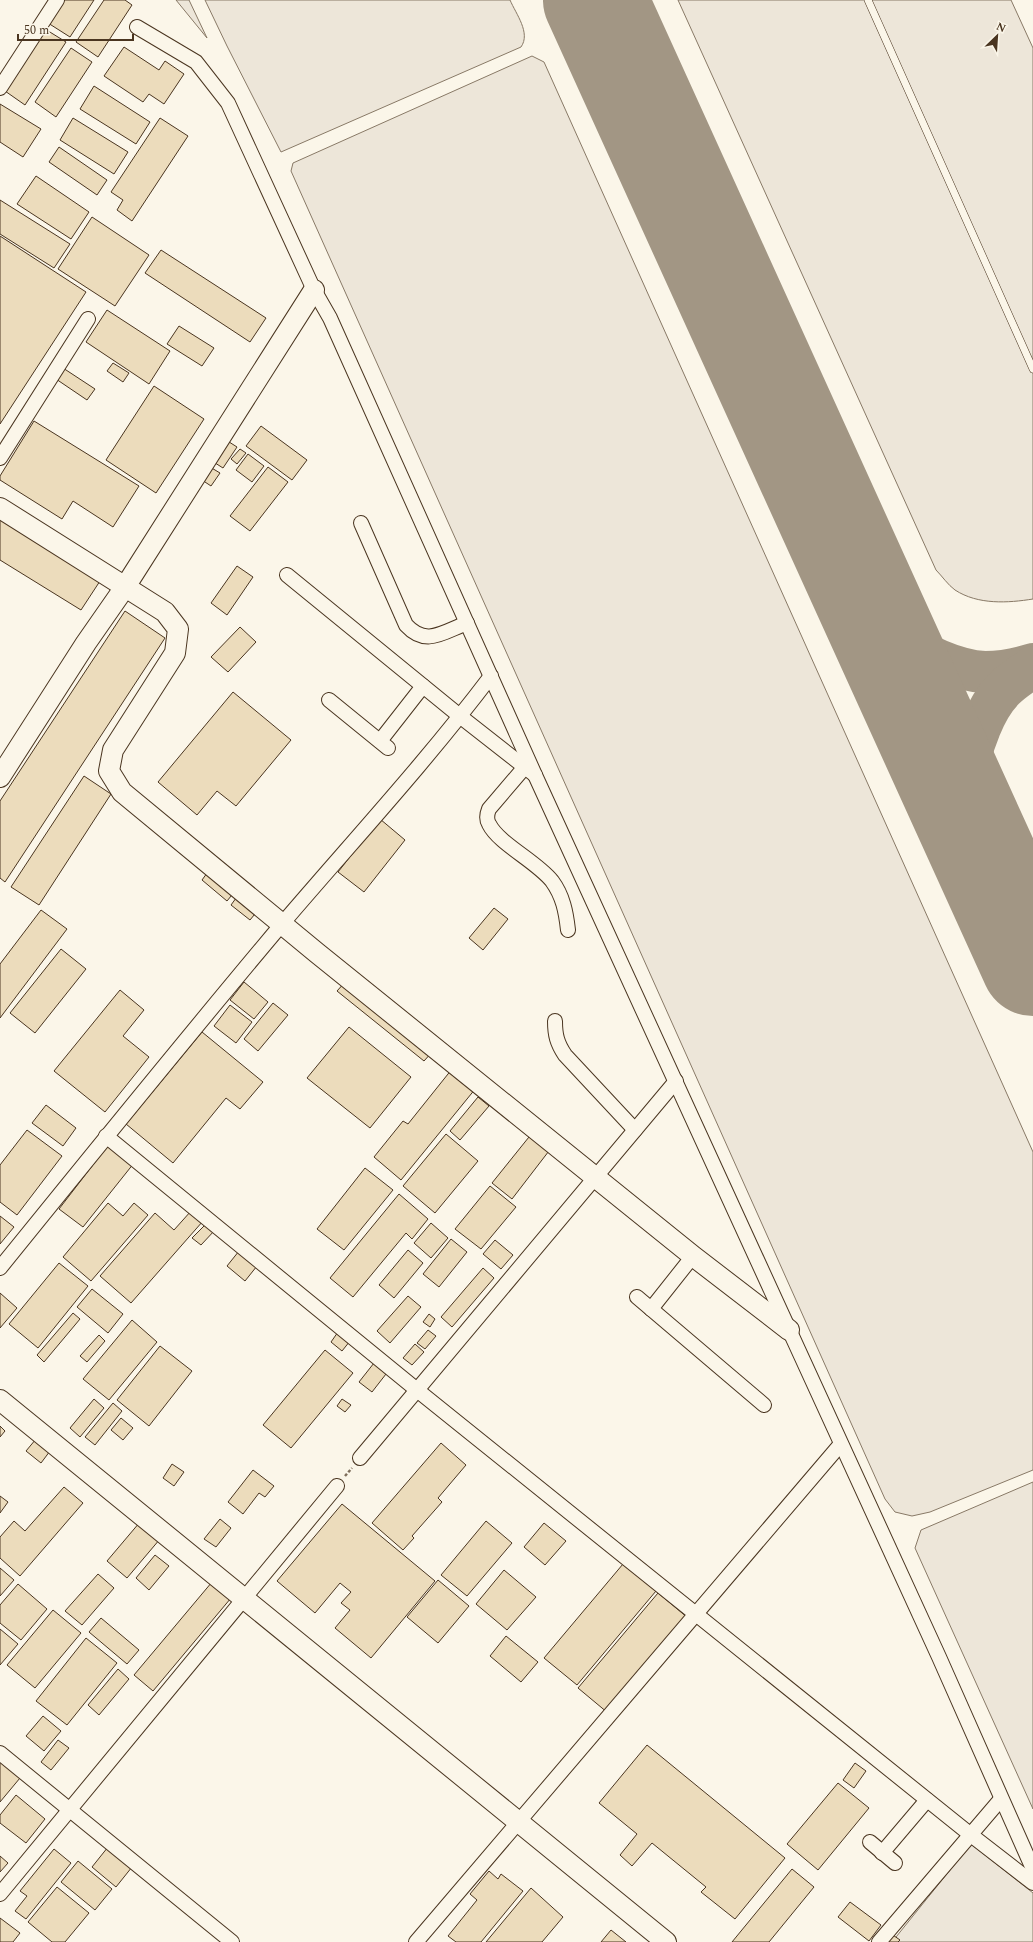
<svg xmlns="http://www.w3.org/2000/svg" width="1033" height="1942" viewBox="0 0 1033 1942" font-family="Spectral,serif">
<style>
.green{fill:#ede6d9;stroke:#887966}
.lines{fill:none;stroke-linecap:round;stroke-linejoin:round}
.taxiway{stroke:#a29684;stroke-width:42}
.runway{stroke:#a29684;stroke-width:104}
.building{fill:#ecdcbc;stroke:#4a3520}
.lane-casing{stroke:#4a3520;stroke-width:8}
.street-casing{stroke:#4a3520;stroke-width:16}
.secondary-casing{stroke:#4a3520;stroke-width:22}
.path{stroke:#7f6f5c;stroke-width:2.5;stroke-dasharray:3 2;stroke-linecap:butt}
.lane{stroke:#fbf6e9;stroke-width:7}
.street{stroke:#fbf6e9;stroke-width:14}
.secondary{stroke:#fbf6e9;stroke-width:20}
</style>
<rect width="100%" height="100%" fill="#fbf6e9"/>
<g class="green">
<polygon points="176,0 189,0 207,38"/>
<path d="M205 0H510C516 14 531 33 521 47L281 152 227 46Z"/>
<path d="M678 0H1011L1033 48V599C1008 603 978 605 955 590 948 585 942 576 936 570Z"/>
<polygon points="532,56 544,62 1033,1152 1033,1470 930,1512 912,1516 895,1512 885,1499 291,171 293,163"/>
<polygon points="1033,1482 1033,1809 915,1548 921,1530"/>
<polygon points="971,1844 1033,1893 1033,1942 892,1942"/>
</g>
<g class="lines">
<g class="taxiway">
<path d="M866 595C876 609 885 624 898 636 919 654 957 671 985 672 1001 672 1017 669 1033 664"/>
<path d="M976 838C966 798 963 767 980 728 986 713 993 700 1004 689 1013 680 1023 674 1033 667"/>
</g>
<polyline class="runway" points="595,0 1033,964"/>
</g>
<g class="building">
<polygon points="63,0 94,0 70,37 48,23"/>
<polygon points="104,0 125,0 132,5 98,57 76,42"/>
<polygon points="45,29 66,42 25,105 5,91"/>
<polygon points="124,47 159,70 165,61 184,74 164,104 149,94 143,102 104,76"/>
<polygon points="71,48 92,62 56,117 35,102"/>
<polygon points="94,86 150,122 136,144 80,109"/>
<polygon points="0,104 41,129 23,157 0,142"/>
<polygon points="73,118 128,152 114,174 60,140"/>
<polygon points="160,118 188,136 132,221 117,210 123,200 111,192"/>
<polygon points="59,147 107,180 97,195 49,162"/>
<polygon points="36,176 89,212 71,239 17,204"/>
<polygon points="0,200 70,244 54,268 0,234"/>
<polygon points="92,217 149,255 115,306 58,269"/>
<polygon points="0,236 86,292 0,424"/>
<polygon points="161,250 266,318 250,342 145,273"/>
<polygon points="107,310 170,351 149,384 86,342"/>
<polygon points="179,326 214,348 202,366 167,344"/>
<polygon points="113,363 129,373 123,382 107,371"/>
<polygon points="63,368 95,389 87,400 56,379"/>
<polygon points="154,386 204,419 156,493 106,460"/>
<polygon points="34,421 139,486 113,527 73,501 62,519 0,480 0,476"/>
<polygon points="261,426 307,460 292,480 246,446"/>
<polygon points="226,440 237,447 223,468 212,461"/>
<polygon points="240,449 246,453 237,464 231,459"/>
<polygon points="248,454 264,466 252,482 236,470"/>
<polygon points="210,467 220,473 211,486 202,480"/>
<polygon points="268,467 288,482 250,531 230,516"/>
<polygon points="0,518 100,581 81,610 0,560"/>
<polygon points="237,566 253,577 227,615 211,603"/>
<polygon points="125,611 165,638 5,882 0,878 0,801"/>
<polygon points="240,627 256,642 228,672 211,657"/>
<polygon points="233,692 291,740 236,806 217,791 197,815 158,782"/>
<polygon points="84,776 111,794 39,905 11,887"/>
<polygon points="380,819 405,840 364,892 338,872"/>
<polygon points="210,869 236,890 227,901 202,880"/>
<polygon points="239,894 259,909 250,920 231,905"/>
<polygon points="494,908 508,919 483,950 469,938"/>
<polygon points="41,910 67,929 0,1018 0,964"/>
<polygon points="61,949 86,969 35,1033 10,1013"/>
<polygon points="346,981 433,1051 424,1061 337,991"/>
<polygon points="244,982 268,1002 254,1019 230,1000"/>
<polygon points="120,990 144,1010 123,1036 149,1057 105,1112 54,1071"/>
<polygon points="273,1003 288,1015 258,1051 244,1039"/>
<polygon points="230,1005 252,1022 236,1043 214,1026"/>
<polygon points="349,1027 411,1077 370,1128 307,1078"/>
<polygon points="202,1032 263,1082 240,1109 226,1098 173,1163 126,1124"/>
<polygon points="452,1069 476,1088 401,1180 374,1157 403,1121 408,1124"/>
<polygon points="478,1097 489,1106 460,1140 450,1131"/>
<polygon points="46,1105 76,1128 63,1146 32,1123"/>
<polygon points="27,1130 62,1156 17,1215 0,1202 0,1165"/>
<polygon points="533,1132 552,1147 512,1199 492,1183"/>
<polygon points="446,1134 478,1161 435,1213 403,1186"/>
<polygon points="109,1144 134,1163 83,1227 59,1209"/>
<polygon points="365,1168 393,1190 344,1250 317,1229"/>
<polygon points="490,1186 516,1207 481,1249 455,1229"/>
<polygon points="399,1194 428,1219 412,1239 406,1233 353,1297 330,1278"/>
<polygon points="108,1203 123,1216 134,1203 148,1215 91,1281 63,1257"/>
<polygon points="191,1211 203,1221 131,1303 100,1276 155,1213 174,1230"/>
<polygon points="0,1216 14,1227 0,1244"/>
<polygon points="207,1223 215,1230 201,1245 192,1238"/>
<polygon points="431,1223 448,1238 431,1258 414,1243"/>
<polygon points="451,1239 467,1252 439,1287 423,1274"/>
<polygon points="495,1240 513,1255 501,1269 483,1254"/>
<polygon points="408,1250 423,1263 394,1298 379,1285"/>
<polygon points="239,1251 257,1266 245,1281 227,1266"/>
<polygon points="59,1263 88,1286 38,1348 9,1324"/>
<polygon points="483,1268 494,1278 452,1327 441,1317"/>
<polygon points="92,1289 123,1314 108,1333 77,1307"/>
<polygon points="0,1293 17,1308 0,1328"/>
<polygon points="408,1296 421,1307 390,1343 377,1331"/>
<polygon points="73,1313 80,1319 44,1362 37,1355"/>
<polygon points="429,1314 435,1319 430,1327 423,1322"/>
<polygon points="132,1320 157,1342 109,1400 83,1379"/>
<polygon points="428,1330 436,1336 425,1349 417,1343"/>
<polygon points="338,1332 350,1341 342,1351 331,1342"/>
<polygon points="99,1335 105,1341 87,1362 80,1356"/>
<polygon points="415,1344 424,1352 412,1365 403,1358"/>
<polygon points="160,1346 192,1371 149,1426 117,1400"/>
<polygon points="325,1350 353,1373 291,1448 263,1425"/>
<polygon points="374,1363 386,1374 372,1392 359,1382"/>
<polygon points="94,1399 104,1408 80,1437 70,1428"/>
<polygon points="342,1399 351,1405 345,1412 337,1406"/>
<polygon points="113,1403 122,1411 95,1445 85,1437"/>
<polygon points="121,1418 133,1428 123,1440 111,1430"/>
<polygon points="0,1426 5,1431 0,1437"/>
<polygon points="36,1439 50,1451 41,1463 26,1451"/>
<polygon points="441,1443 466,1465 438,1498 442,1502 412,1536 414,1538 403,1550 372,1523"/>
<polygon points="172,1464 184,1472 174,1486 163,1478"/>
<polygon points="253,1470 274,1486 265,1497 259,1493 243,1514 228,1502"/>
<polygon points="64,1487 83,1503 20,1576 0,1558 0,1537 14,1521 25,1531"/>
<polygon points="0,1496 8,1502 0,1513"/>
<polygon points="342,1504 435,1581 371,1658 335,1628 350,1610 341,1603 351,1592 340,1583 315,1613 277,1581"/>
<polygon points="220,1519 231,1528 216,1547 204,1539"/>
<polygon points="486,1521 512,1543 467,1596 441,1575"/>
<polygon points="140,1522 160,1539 127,1578 107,1561"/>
<polygon points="544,1523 566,1541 545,1565 524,1547"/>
<polygon points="155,1555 169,1566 149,1590 136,1578"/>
<polygon points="623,1564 656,1591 577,1685 544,1658"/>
<polygon points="0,1568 14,1580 0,1596"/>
<polygon points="504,1570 536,1597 507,1630 476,1604"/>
<polygon points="98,1574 114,1588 82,1625 65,1611"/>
<polygon points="438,1580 469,1606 438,1643 407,1617"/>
<polygon points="212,1582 231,1598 153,1691 134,1675"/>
<polygon points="18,1584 47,1609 21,1640 0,1623 0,1605"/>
<polygon points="658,1593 688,1618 608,1713 578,1688"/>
<polygon points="53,1610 81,1633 35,1688 7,1665"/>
<polygon points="101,1618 139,1650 127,1664 89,1632"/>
<polygon points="0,1629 18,1644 0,1665"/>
<polygon points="506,1636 538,1662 521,1682 490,1656"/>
<polygon points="86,1638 117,1663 67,1725 36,1701"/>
<polygon points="118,1669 129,1679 99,1715 88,1705"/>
<polygon points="43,1716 61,1731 44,1751 26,1736"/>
<polygon points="58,1740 69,1748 51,1770 41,1762"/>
<polygon points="647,1745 785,1858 735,1919 701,1892 706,1887 652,1843 632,1866 620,1855 637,1834 599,1803"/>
<polygon points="0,1762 20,1778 0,1802"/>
<polygon points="855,1763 866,1771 854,1788 843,1780"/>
<polygon points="838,1783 869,1808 818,1870 787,1844"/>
<polygon points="16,1795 45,1819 26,1843 0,1823 0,1815"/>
<polygon points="108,1847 132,1867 116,1887 92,1867"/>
<polygon points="54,1849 71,1863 26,1919 15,1911 27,1896 20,1891"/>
<polygon points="0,1856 8,1863 0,1872"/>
<polygon points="78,1861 112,1889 95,1910 61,1882"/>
<polygon points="792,1869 814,1887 769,1942 732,1942"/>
<polygon points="489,1871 498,1879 501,1874 523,1891 481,1942 456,1942 448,1936 477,1900 470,1894"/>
<polygon points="57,1887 89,1913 65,1942 52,1942 28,1922"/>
<polygon points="531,1888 563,1917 542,1942 486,1942"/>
<polygon points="850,1902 881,1925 869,1941 838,1917"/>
<polygon points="0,1918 20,1933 13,1942 0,1942"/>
<polygon points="611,1930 626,1942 601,1942"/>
<polygon points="890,1933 900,1940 898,1942 883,1942"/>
</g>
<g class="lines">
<defs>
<polyline id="lane" points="868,0 1033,369"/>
<g id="street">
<polyline points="137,27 196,62 228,103 314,290 330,318 535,775 939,1657 1033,1869"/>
<polyline points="0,88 57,0"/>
<polyline points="0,458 88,319"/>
<path d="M361 523 406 625C426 647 443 632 467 623"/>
<polyline points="287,575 461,717 535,775"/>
<polyline points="329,700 388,748"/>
<polyline points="380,741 423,686"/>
<path d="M524 768 489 809C487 814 486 819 489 824 499 844 536 861 552 881 563 896 566 912 568 930"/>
<path d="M555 1021C555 1035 557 1043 565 1055L635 1130"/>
<polyline points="106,1136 417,1390 971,1835 1033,1883"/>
<path d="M0 1268C93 1153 186 1038 282 924 352 842 426 762 491 676"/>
<polyline points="637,1297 764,1405"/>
<polyline points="651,1309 693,1256"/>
<polyline points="360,1458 676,1081"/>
<polyline points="0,1753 232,1942"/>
<polyline points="870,1842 895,1863"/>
<polyline points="882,1853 927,1800"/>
<polyline points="0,1894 337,1486"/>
<polyline points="416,1942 840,1445"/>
<polyline points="879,1942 1001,1799"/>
</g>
<g id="secondary">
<polyline points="0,508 165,612 178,629 175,653 113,750 109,771 122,792 317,953 693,1256 789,1330"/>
<polyline points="0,777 86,643 125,587 314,290"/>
<polyline points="0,1400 666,1942"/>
</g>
</defs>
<use href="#lane" class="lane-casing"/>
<use href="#street" class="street-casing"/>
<use href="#secondary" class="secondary-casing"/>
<polyline class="path" points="345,1476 352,1468"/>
<use href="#lane" class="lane"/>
<use href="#street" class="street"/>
<use href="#secondary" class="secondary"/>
</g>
<g transform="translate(997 36) rotate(25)" stroke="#fbf6e9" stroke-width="3" paint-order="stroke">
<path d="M0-3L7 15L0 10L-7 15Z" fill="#4a3520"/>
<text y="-6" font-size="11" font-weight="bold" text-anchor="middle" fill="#4a3520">N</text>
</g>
<path d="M18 34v6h115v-6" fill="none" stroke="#4a3520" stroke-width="2"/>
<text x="24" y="34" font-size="12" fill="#4a3520" stroke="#fbf6e9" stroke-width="3" paint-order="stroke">50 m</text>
</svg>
